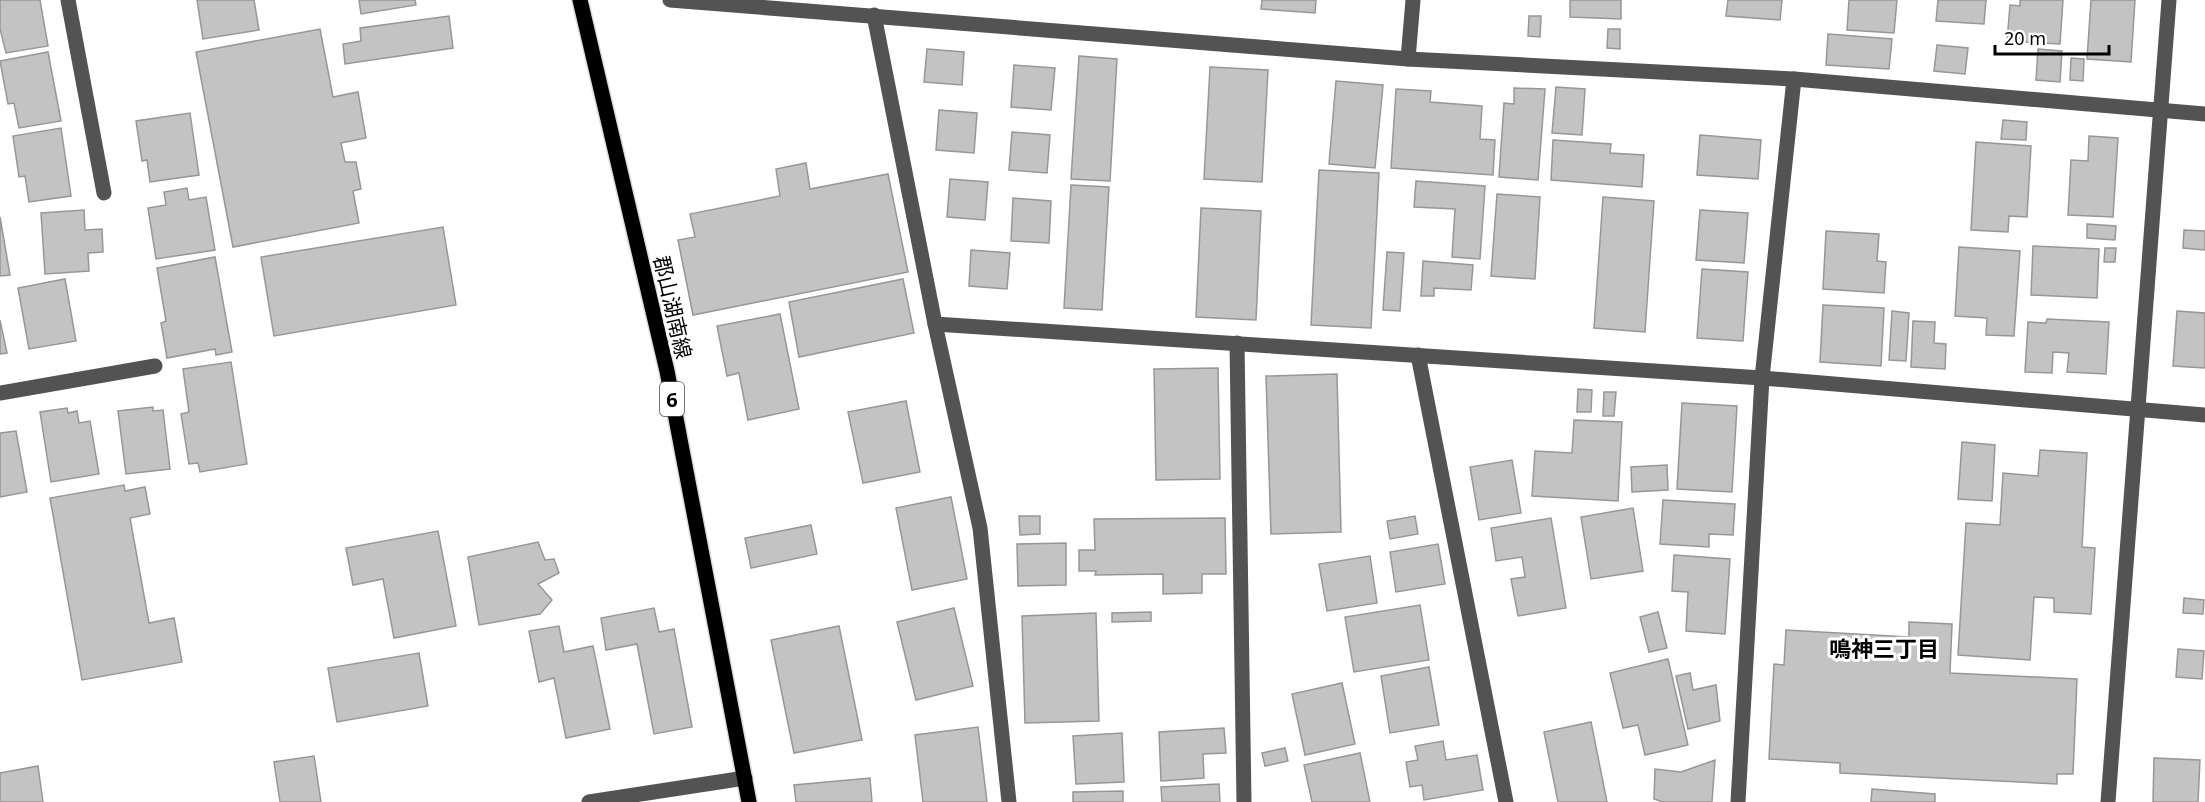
<svg xmlns="http://www.w3.org/2000/svg" width="2205" height="802" viewBox="0 0 2205 802" font-family="'Noto Sans','Noto Sans JP',sans-serif">
<style>
.building{fill:#c3c3c3;stroke:#979797;stroke-width:1.5}
.lines{fill:none;stroke-linecap:round;stroke-linejoin:round}
.major-casing{stroke:#dbdbdb;stroke-width:18}
.minor{stroke:#535353;stroke-width:15}
.major{stroke:#000;stroke-width:15}
.labels{text-anchor:middle;dominant-baseline:central;stroke-width:6;stroke-linejoin:round;paint-order:stroke}
.shield{fill:#fff;stroke:#4c4c4c;stroke-width:1.5}
.shield-label{font-size:20px;font-weight:bold;fill:#000}
.street-label{font-size:21px;fill:#000;stroke:#fff}
.neighbourhood-label{font-size:22px;font-weight:bold;fill:#000;stroke:#fff}
</style>
<rect width="100%" height="100%" fill="#fff"/>
<g class="building">
<polygon points="0,0 40,0 48,46 6,53 0,29"/>
<polygon points="197,0 254,0 259,30 203,39"/>
<polygon points="359,0 415,0 416,5 361,14"/>
<polygon points="1262,0 1316,0 1315,13 1261,9"/>
<polygon points="1570,0 1621,0 1621,19 1570,17"/>
<polygon points="1728,0 1782,0 1780,20 1726,16"/>
<polygon points="1849,0 1897,0 1894,33 1847,30"/>
<polygon points="1938,0 1986,0 1984,24 1936,21"/>
<polygon points="2020,0 2063,0 2060,44 2007,41 2010,5 2020,6"/>
<polygon points="2091,0 2135,0 2131,62 2087,59"/>
<polygon points="449,16 453,48 345,64 343,44 361,41 360,28"/>
<polygon points="1529,16 1541,16 1540,37 1528,36"/>
<polygon points="320,29 333,97 358,92 366,138 341,143 345,162 356,162 361,189 353,191 359,223 233,247 196,52"/>
<polygon points="1608,29 1620,29 1620,49 1607,48"/>
<polygon points="1828,34 1892,39 1889,69 1826,65"/>
<polygon points="1937,45 1968,48 1965,74 1934,71"/>
<polygon points="927,49 964,52 962,85 924,82"/>
<polygon points="2038,49 2062,51 2060,82 2036,80"/>
<polygon points="48,52 61,121 19,128 14,103 8,104 0,61"/>
<polygon points="1079,56 1117,59 1110,181 1071,179"/>
<polygon points="2071,58 2084,59 2083,81 2070,80"/>
<polygon points="1014,65 1055,68 1051,110 1011,107"/>
<polygon points="1210,67 1268,70 1262,182 1204,179"/>
<polygon points="1336,81 1383,85 1375,168 1329,164"/>
<polygon points="1556,87 1585,89 1582,135 1552,133"/>
<polygon points="1514,88 1545,89 1538,180 1499,177 1504,103 1514,104"/>
<polygon points="1396,89 1431,91 1430,102 1482,106 1480,139 1495,140 1493,175 1391,168"/>
<polygon points="939,110 977,113 974,153 936,150"/>
<polygon points="190,113 199,175 150,182 147,160 142,161 136,121"/>
<polygon points="2003,120 2027,122 2026,140 2001,139"/>
<polygon points="61,128 71,196 29,202 25,176 19,177 13,136"/>
<polygon points="1012,132 1050,135 1047,173 1009,170"/>
<polygon points="1700,135 1761,140 1758,179 1697,175"/>
<polygon points="2089,136 2118,138 2113,217 2068,215 2071,160 2088,161"/>
<polygon points="1553,140 1611,144 1610,153 1644,155 1642,187 1551,180"/>
<polygon points="1976,142 2031,146 2027,217 2009,216 2008,232 1971,230"/>
<polygon points="806,163 810,189 888,174 908,272 693,315 678,240 695,237 690,214 780,196 776,169"/>
<polygon points="1319,170 1379,173 1371,328 1311,325"/>
<polygon points="950,179 988,182 985,220 947,217"/>
<polygon points="1416,181 1485,186 1480,259 1452,257 1455,209 1414,207"/>
<polygon points="1071,185 1109,187 1102,310 1064,308"/>
<polygon points="187,188 189,200 206,197 215,250 156,259 148,208 166,205 164,192"/>
<polygon points="1497,194 1540,197 1535,279 1491,276"/>
<polygon points="1603,197 1654,201 1645,332 1594,328"/>
<polygon points="1013,198 1051,201 1049,243 1011,241"/>
<polygon points="1201,208 1261,211 1256,320 1196,317"/>
<polygon points="84,210 85,230 102,229 103,252 88,253 89,271 45,274 41,213"/>
<polygon points="1700,210 1748,213 1744,263 1696,260"/>
<polygon points="0,217 10,275 0,276"/>
<polygon points="2087,224 2116,226 2115,240 2087,238"/>
<polygon points="443,227 456,305 274,336 261,257"/>
<polygon points="2184,230 2205,231 2205,250 2183,248"/>
<polygon points="1826,231 1879,234 1877,261 1886,262 1884,293 1823,289"/>
<polygon points="2033,246 2099,249 2097,298 2031,295"/>
<polygon points="1959,247 2020,251 2014,336 1986,335 1987,318 1955,316"/>
<polygon points="2105,248 2116,248 2115,262 2104,262"/>
<polygon points="971,250 1010,253 1007,289 969,286"/>
<polygon points="1387,252 1404,253 1400,311 1383,310"/>
<polygon points="215,257 232,352 216,355 215,349 167,358 161,323 166,321 157,268"/>
<polygon points="1423,261 1473,265 1471,290 1434,288 1434,296 1421,296"/>
<polygon points="1702,269 1748,272 1743,341 1697,338"/>
<polygon points="65,279 76,341 29,349 18,288"/>
<polygon points="903,279 914,333 799,357 789,302"/>
<polygon points="1823,305 1884,308 1881,366 1820,362"/>
<polygon points="1892,311 1909,313 1906,361 1889,360"/>
<polygon points="2177,311 2205,313 2205,368 2173,366"/>
<polygon points="780,314 799,409 748,420 739,373 727,376 717,326"/>
<polygon points="2047,319 2109,322 2106,374 2067,372 2069,353 2053,352 2052,373 2025,372 2028,322 2046,323"/>
<polygon points="0,320 7,353 0,354"/>
<polygon points="1913,321 1935,322 1934,343 1946,344 1945,369 1911,367"/>
<polygon points="231,362 247,464 200,472 198,463 189,464 181,414 189,412 183,369"/>
<polygon points="1218,368 1220,479 1156,480 1154,369"/>
<polygon points="1337,374 1341,532 1271,534 1266,376"/>
<polygon points="1578,389 1592,390 1591,412 1577,412"/>
<polygon points="1604,392 1616,392 1614,416 1603,416"/>
<polygon points="906,401 920,472 863,483 848,412"/>
<polygon points="1682,403 1737,406 1732,492 1677,489"/>
<polygon points="153,407 153,411 163,410 170,469 126,474 118,411"/>
<polygon points="67,408 68,413 77,411 79,423 90,421 99,474 51,482 40,412"/>
<polygon points="1574,420 1622,422 1618,501 1532,496 1535,451 1572,453"/>
<polygon points="16,431 27,492 0,497 0,433"/>
<polygon points="1962,442 1995,445 1992,501 1958,499"/>
<polygon points="2040,450 2087,453 2082,547 2095,548 2091,614 2054,612 2054,598 2034,597 2030,660 1958,655 1966,523 2000,525 2003,473 2038,476"/>
<polygon points="1512,460 1521,513 1479,520 1470,467"/>
<polygon points="1667,465 1668,490 1632,492 1631,467"/>
<polygon points="124,485 125,491 145,487 150,514 130,518 149,623 174,618 182,662 82,680 50,498"/>
<polygon points="951,497 967,579 912,590 896,508"/>
<polygon points="1663,500 1735,504 1733,535 1709,534 1709,547 1660,544"/>
<polygon points="1633,508 1643,571 1591,579 1581,517"/>
<polygon points="1019,516 1040,516 1040,534 1020,535"/>
<polygon points="1415,516 1418,534 1390,539 1387,521"/>
<polygon points="1225,518 1226,574 1202,574 1202,593 1163,594 1163,574 1095,575 1096,571 1079,571 1079,550 1095,550 1094,519"/>
<polygon points="1551,518 1566,608 1518,616 1511,579 1525,577 1522,557 1496,561 1491,528"/>
<polygon points="811,525 817,554 751,568 745,538"/>
<polygon points="438,531 456,626 394,638 383,579 353,585 346,548"/>
<polygon points="538,542 545,560 554,559 559,573 538,584 552,600 540,614 479,625 468,557"/>
<polygon points="1066,543 1066,585 1018,586 1017,544"/>
<polygon points="1438,544 1445,584 1396,592 1390,552"/>
<polygon points="1674,555 1730,559 1725,634 1686,631 1688,592 1672,591"/>
<polygon points="1370,556 1377,603 1327,611 1319,564"/>
<polygon points="2184,598 2204,600 2203,614 2183,613"/>
<polygon points="1420,605 1429,660 1354,672 1345,617"/>
<polygon points="654,608 659,632 674,629 692,727 654,734 637,644 606,650 601,618"/>
<polygon points="954,608 973,686 916,700 897,622"/>
<polygon points="1151,612 1151,621 1112,622 1112,613"/>
<polygon points="1658,612 1667,648 1649,652 1640,617"/>
<polygon points="1096,613 1099,721 1025,723 1022,616"/>
<polygon points="1909,622 1952,624 1950,673 2077,679 2073,774 2057,774 2057,784 1840,773 1840,763 1769,759 1774,664 1784,665 1786,630 1909,637"/>
<polygon points="559,626 564,652 593,646 610,729 566,738 554,678 539,682 529,631"/>
<polygon points="839,626 862,740 794,753 771,640"/>
<polygon points="2178,649 2204,651 2202,679 2176,677"/>
<polygon points="419,653 428,706 337,722 328,668"/>
<polygon points="1668,659 1688,745 1645,755 1638,725 1623,728 1610,673"/>
<polygon points="1429,667 1439,725 1390,733 1381,676"/>
<polygon points="1690,673 1693,690 1716,685 1720,721 1688,729 1676,676"/>
<polygon points="1342,683 1355,744 1305,755 1292,694"/>
<polygon points="1591,722 1607,802 1558,802 1544,732"/>
<polygon points="978,727 987,802 923,802 915,735"/>
<polygon points="1224,728 1226,753 1203,754 1204,778 1161,781 1159,732"/>
<polygon points="1122,733 1124,782 1076,784 1073,736"/>
<polygon points="1443,741 1446,760 1477,755 1483,790 1424,800 1422,785 1410,787 1406,762 1418,760 1415,746"/>
<polygon points="1285,748 1288,761 1265,766 1262,753"/>
<polygon points="1360,753 1370,802 1312,802 1304,765"/>
<polygon points="314,756 321,802 280,802 274,762"/>
<polygon points="2154,758 2200,760 2198,802 2153,802"/>
<polygon points="1715,760 1712,802 1663,802 1654,799 1655,769 1681,772"/>
<polygon points="38,766 43,802 0,802 0,773"/>
<polygon points="870,778 872,802 796,802 794,785"/>
<polygon points="1219,784 1220,802 1162,802 1161,787"/>
<polygon points="1872,789 1935,794 1935,802 1871,802"/>
<polygon points="1123,791 1123,802 1073,802 1073,792"/>
</g>
<g class="lines">
<defs>
<polyline id="major" points="580,0 667,371 749,802"/>
</defs>
<use href="#major" class="major-casing"/>
<g class="minor">
<polyline points="68,0 104,193"/>
<polyline points="670,0 1408,59 1794,79 2205,114"/>
<polyline points="874,15 935,324 980,528 1009,802"/>
<polyline points="1408,59 1413,0"/>
<polyline points="935,324 1762,378 2205,415"/>
<polyline points="1237,343 1244,802"/>
<polyline points="1418,355 1506,802"/>
<polyline points="0,393 155,366"/>
<polyline points="589,802 745,778"/>
<polyline points="1738,802 1762,378 1794,79"/>
<polyline points="2108,802 2169,0"/>
</g>
<use href="#major" class="major"/>
</g>
<g class="labels">
<rect class="shield" x="660" y="382" width="24" height="34" rx="4.5"/>
<g class="shield-label">
<text x="672" y="399">6</text>
</g>
<g class="street-label">
<text transform="translate(673 307) rotate(77)">郡山湖南線</text>
</g>
<g class="neighbourhood-label">
<text x="1884" y="648">鳴神三丁目</text>
</g>
</g>
<path d="M1995 45v9h114v-9" fill="none" stroke="#000000" stroke-width="3"/>
<text x="2004" y="45" font-size="18" fill="#000000" stroke="#ffffff" stroke-width="4.5" paint-order="stroke">20 m</text>
</svg>
